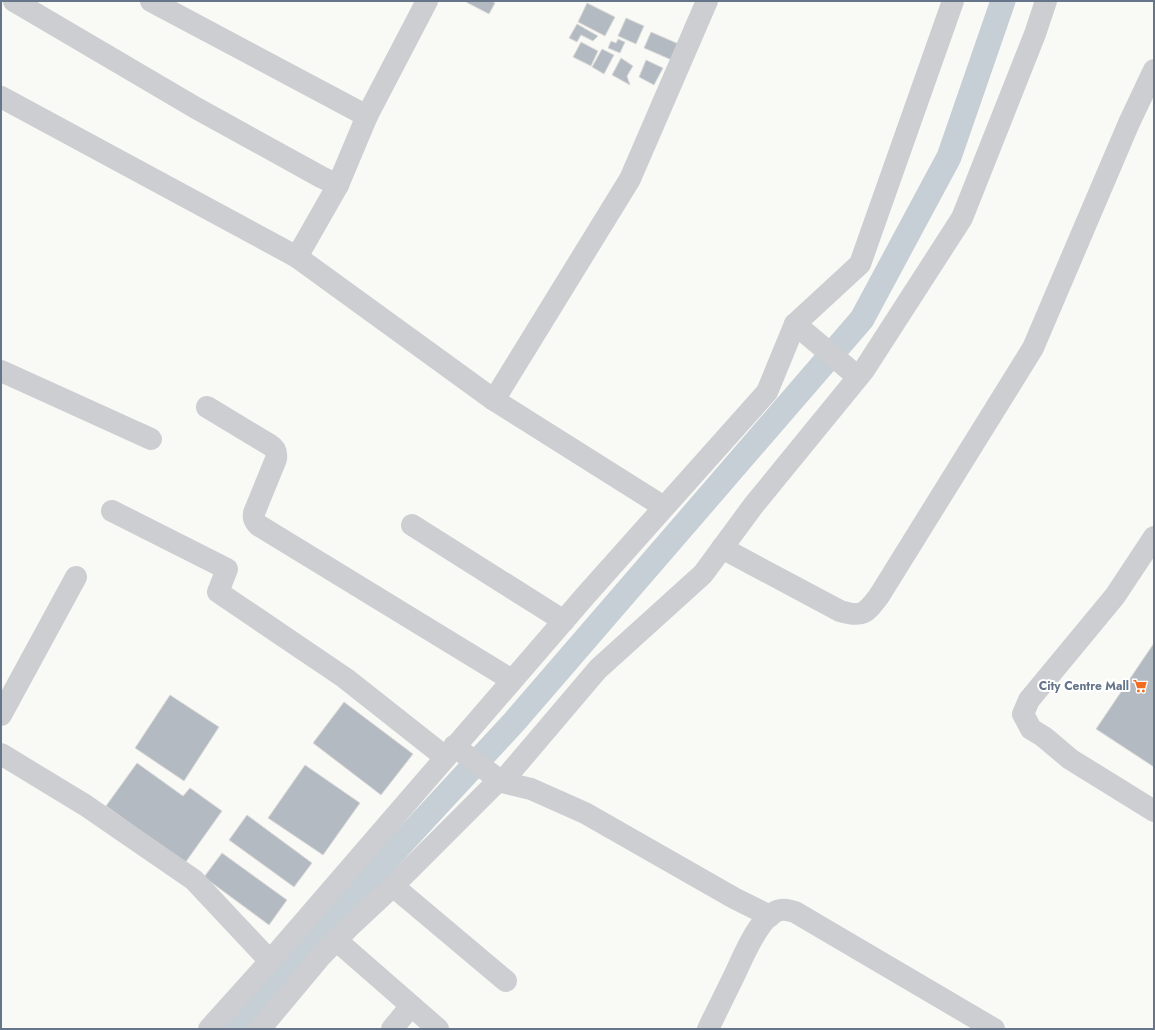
<svg xmlns="http://www.w3.org/2000/svg" width="1155" height="1030" viewBox="0 0 1155 1030" font-family="Jost,sans-serif">
<style>
.lines{fill:none;stroke-linecap:round;stroke-linejoin:round}
.canal{stroke:#c5cfd5;stroke-width:25}
.building{fill:#b4bac1;stroke:#dbdbd9}
.minor{stroke:#ccced2;stroke-width:22}
.labels{text-anchor:middle;dominant-baseline:central;stroke-width:4;stroke-linejoin:round;paint-order:stroke}
.poi-label{font-size:12px;font-weight:bold;fill:#66758a;stroke:#fff;text-anchor:end}
</style>
<rect width="100%" height="100%" fill="#f9f9f6"/>
<g class="lines">
<polyline class="canal" points="234,1029 306,947 514,722 862,319 949,157 1003,1"/>
</g>
<g class="building">
<polygon points="467,1 492,1 495,3 489,14 466,2"/>
<polygon points="587,3 615,17 605,36 578,22"/>
<polygon points="626,18 644,26 636,44 618,36"/>
<polygon points="577,24 598,36 593,41 581,35 577,42 569,38"/>
<polygon points="651,32 681,45 674,61 644,48"/>
<polygon points="618,39 625,42 620,53 608,48 611,41 616,43"/>
<polygon points="581,42 598,51 591,66 573,57"/>
<polygon points="602,49 614,55 604,74 592,67"/>
<polygon points="621,58 633,66 627,76 630,85 612,75"/>
<polygon points="646,60 663,68 654,85 639,77"/>
<polygon points="1154,643 1154,767 1096,729"/>
<polygon points="170,695 219,727 184,781 135,748"/>
<polygon points="344,702 413,754 381,795 313,743"/>
<polygon points="137,763 183,796 190,788 222,811 185,863 106,806"/>
<polygon points="305,765 360,803 323,855 268,818"/>
<polygon points="247,815 312,863 294,887 229,840"/>
<polygon points="222,853 287,900 269,925 204,877"/>
</g>
<g class="lines">
<g class="minor">
<polyline points="14,1 196,108 321,177 338,185 367,116 427,1"/>
<polyline points="151,1 367,116"/>
<polyline points="1,97 297,257 494,400"/>
<polyline points="297,257 338,185"/>
<polyline points="795,324 858,377"/>
<polyline points="1,371 151,439"/>
<path d="M207 407 270 445C275 448 277 452 276 459L254 513C253 519 255 521 258 525L512 680"/>
<polyline points="664,507 494,400 630,179 707,1"/>
<polyline points="112,511 227,569 218,592 345,678 445,757"/>
<polyline points="412,525 564,621"/>
<polyline points="1154,537 1115,596 1029,700 1023,714 1031,729 1044,737 1070,759 1154,811"/>
<path d="M722 548 840 611C863 618 866 613 879 596L1033 348 1129 123 1154 70"/>
<polyline points="1,715 76,577"/>
<polyline points="454,746 502,782"/>
<polyline points="1,754 85,805 194,880 270,961"/>
<polyline points="393,886 506,981"/>
<polyline points="770,916 734,898 585,813 531,789 502,782 598,669 703,574 753,506 864,370 962,218 1035,34 1046,1"/>
<polyline points="336,940 438,1029"/>
<polyline points="209,1029 270,961 586,595 767,392 795,324 860,264 953,1"/>
<polyline points="260,1029 321,956 347,929 393,886 499,780"/>
<polyline points="392,1029 411,1006"/>
<path d="M708 1029C717 1011 726 992 735 974 743 957 758 920 775 912 782 908 788 910 795 912L994 1029"/>
</g>
</g>
<defs>
<symbol id="supermarket-bare" viewBox="-9 -9 18 18"><path d="M-6-5.5h2.5l.6 2H6L4.5 2H-2.5L-4.4-4H-6ZM-1.5 3.2a1.3 1.3 0 1 0 .1 0ZM3 3.2a1.3 1.3 0 1 0 .1 0Z" fill="#f16c1f" stroke="#fff" stroke-width="2.5" paint-order="stroke"/></symbol>
</defs>
<g fill-rule="evenodd">
<use href="#supermarket-bare" x="1130" y="676" width="20" height="20"/>
</g>
<g class="labels">
<g class="poi-label">
<text x="1129" y="686">City Centre Mall</text>
</g>
</g>
<rect width="1155" height="1030" fill="none" stroke="#66758a" stroke-width="4"/>
</svg>
